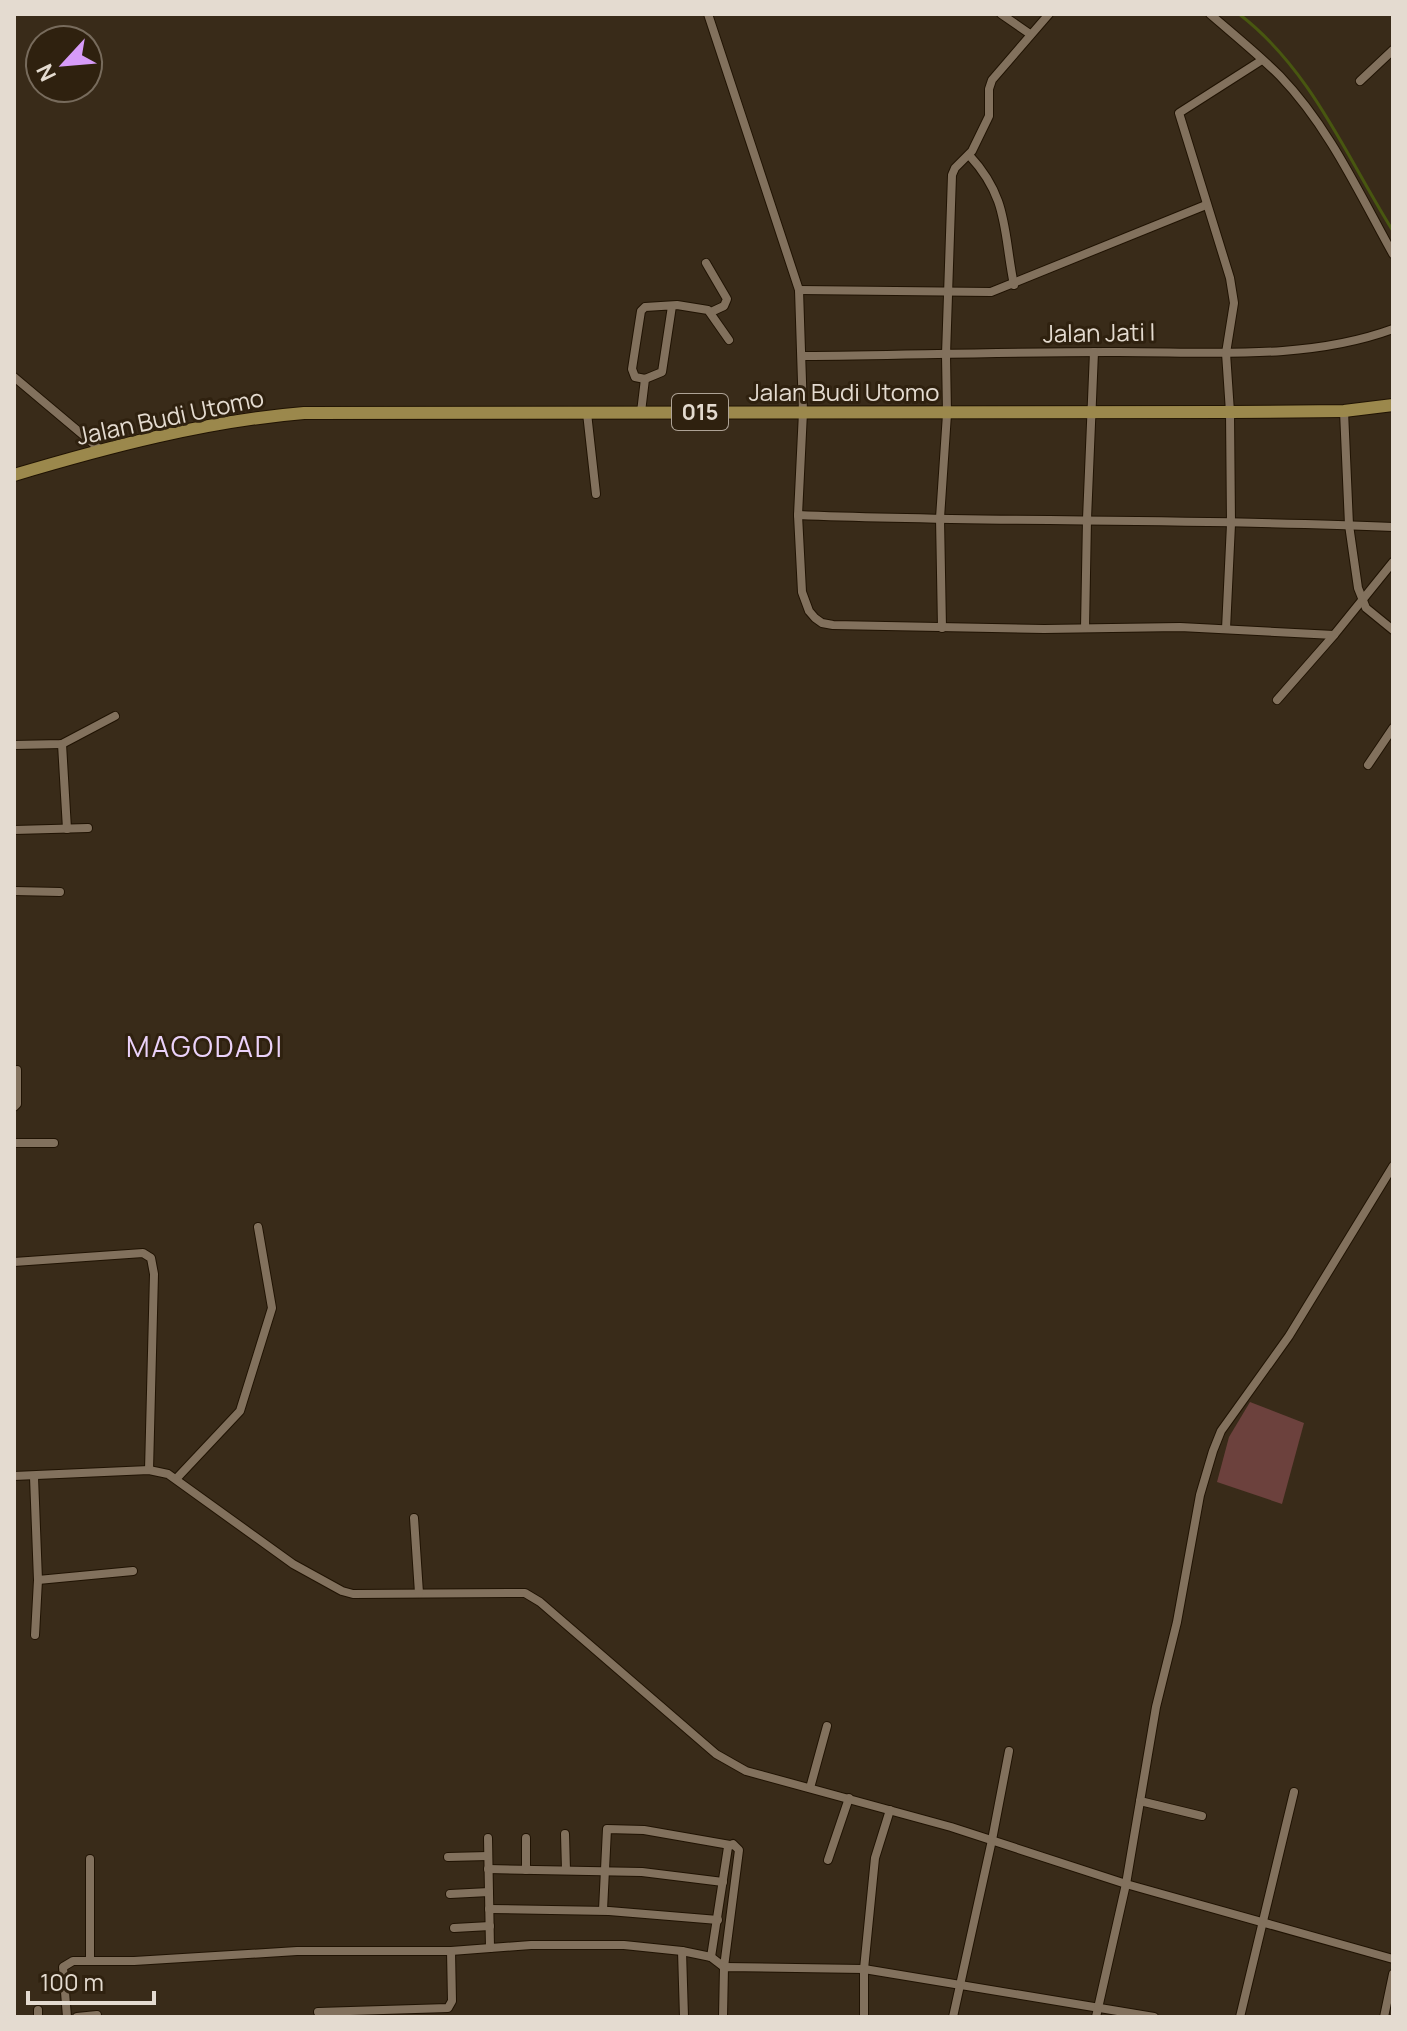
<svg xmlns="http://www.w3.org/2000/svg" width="1407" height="2031" viewBox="0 0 1407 2031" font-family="Manrope,sans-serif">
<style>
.green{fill:#6c413d}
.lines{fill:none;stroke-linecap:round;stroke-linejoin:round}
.stream{stroke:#485710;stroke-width:3}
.minor-casing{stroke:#201303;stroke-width:10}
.primary-casing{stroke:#201303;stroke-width:14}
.minor{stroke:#82715d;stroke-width:8}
.primary{stroke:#9b884c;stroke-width:12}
.labels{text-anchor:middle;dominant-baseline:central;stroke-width:6;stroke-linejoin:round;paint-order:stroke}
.shield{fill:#2f210f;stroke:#aea396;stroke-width:2}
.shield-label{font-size:22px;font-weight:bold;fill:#e4dbd0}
.street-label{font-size:24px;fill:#e4dbd0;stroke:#2f210f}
.quarter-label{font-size:28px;letter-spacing:2px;fill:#ebd2fa;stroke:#2f210f}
</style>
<rect width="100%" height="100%" fill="#392b19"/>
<polygon class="green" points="1250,1402 1304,1423 1282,1504 1217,1482 1229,1437"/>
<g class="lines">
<path class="stream" d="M1239 14C1311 69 1346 156 1393 231"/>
<defs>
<g id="minor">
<polyline points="708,14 799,290 803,412 798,515 802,592 809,611 815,618 822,623 833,625 1044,629 1180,627 1334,635 1393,562"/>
<polyline points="1001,14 1030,34"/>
<path d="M1210 14C1233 34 1258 54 1280 76 1329 127 1359 193 1393 254"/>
<polyline points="1360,81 1393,50"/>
<path d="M969 155C1009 198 1003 231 1014 285"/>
<polyline points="706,263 727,299 724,306 711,312"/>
<polyline points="799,290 991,292 1206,205"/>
<polyline points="672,306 662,372 645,379 635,377 632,369 641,311 645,307 677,305 708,310 729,340"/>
<path d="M803 356C905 355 1006 352 1108 352 1202 351 1303 362 1393 329"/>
<polyline points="14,377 102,451"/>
<polyline points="1344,411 1349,525 1358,588 1366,608 1393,630"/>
<polyline points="641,412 645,379"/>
<polyline points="587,413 596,494"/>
<path d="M798 515C996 523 1195 518 1393 527"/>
<polyline points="942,628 940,518 947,414 946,355 952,175 955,168 972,151 989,116 989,89 992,80 1049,14"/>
<polyline points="1085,628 1087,519 1094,352"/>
<polyline points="1226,629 1231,524 1230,412 1226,353 1234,303 1230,278 1179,113 1262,60"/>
<polyline points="1277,700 1334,635"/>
<polyline points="62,744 67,829"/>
<polyline points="14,745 62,744 115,716"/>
<polyline points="1368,765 1393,728"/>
<polyline points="14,830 88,828"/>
<polyline points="14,891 60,892"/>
<polyline points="14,1107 17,1104 17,1070"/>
<polyline points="14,1143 54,1143"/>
<polyline points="14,1262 143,1253 151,1258 154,1274 149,1470"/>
<polyline points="14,1476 149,1470 168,1474 293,1564 342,1591 353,1594 525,1593 540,1602 716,1754 746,1771 951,1827 1126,1884 1393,1959"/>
<polyline points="34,1477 38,1580 35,1635"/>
<polyline points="177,1478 240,1411 272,1308 258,1227"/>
<polyline points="414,1518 419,1593"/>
<polyline points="38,1580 133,1571"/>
<polyline points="810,1788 827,1726"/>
<polyline points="1140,1801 1202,1816"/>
<polyline points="565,1834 566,1870"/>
<polyline points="488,1838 490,1948"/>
<polyline points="526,1838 526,1870"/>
<polyline points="448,1857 488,1856"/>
<polyline points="90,1859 90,1961"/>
<polyline points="828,1860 849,1798"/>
<polyline points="488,1869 642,1872 723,1882"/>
<polyline points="450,1894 489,1892"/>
<polyline points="489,1909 609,1911 718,1920"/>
<polyline points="603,1910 607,1829 644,1830 730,1845"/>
<polyline points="454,1928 490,1926"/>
<polyline points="682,1951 684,2017"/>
<polyline points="711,1957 728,1847 733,1844 739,1850 724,1967"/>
<polyline points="38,2010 38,2017"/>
<polyline points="318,2012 448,2008 452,2001 451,1951"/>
<polyline points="67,2017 63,1967 73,1961 134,1961 297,1951 451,1951 531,1945 624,1945 682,1951 711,1957 724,1967"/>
<polyline points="77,2017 97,2015"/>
<polyline points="723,2017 724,1967 864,1969 1154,2017"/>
<polyline points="864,2017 864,1969 875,1858 890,1810"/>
<polyline points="953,2017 992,1840 1009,1751"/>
<polyline points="1096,2017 1126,1884 1156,1707 1177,1622 1200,1495 1213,1451 1221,1431 1289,1336 1393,1166"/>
<polyline points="1240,2017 1294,1792"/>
<polyline points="1384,2017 1393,1974"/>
</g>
<path id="primary" d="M14 475C108 447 206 421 304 413L1230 412 1344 411 1393 405"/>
</defs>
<use href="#minor" class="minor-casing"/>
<use href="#primary" class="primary-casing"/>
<use href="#minor" class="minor"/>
<use href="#primary" class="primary"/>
</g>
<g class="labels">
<rect class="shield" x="672" y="394" width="56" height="36" rx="6"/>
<g class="shield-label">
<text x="700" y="412">015</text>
</g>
<g class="street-label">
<text transform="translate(1099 332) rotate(-1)">Jalan Jati I</text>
<text x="844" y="391">Jalan Budi Utomo</text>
<text transform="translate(170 416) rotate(-12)">Jalan Budi Utomo</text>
</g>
<g class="quarter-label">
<text x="205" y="1046">MAGODADI</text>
</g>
</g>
<rect width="1407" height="2031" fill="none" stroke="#e4dbd0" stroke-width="32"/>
<g transform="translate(64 64) rotate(244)"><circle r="38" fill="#2f210f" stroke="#776b5c" stroke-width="2"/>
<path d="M0-6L14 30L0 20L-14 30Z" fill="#d79bf9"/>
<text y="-12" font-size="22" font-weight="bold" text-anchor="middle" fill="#e4dbd0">N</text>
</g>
<path d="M28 1991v12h126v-12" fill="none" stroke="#e4dbd0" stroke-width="4"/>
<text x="40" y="1991" font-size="24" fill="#e4dbd0" stroke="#2f210f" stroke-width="6" paint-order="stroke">100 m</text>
</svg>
